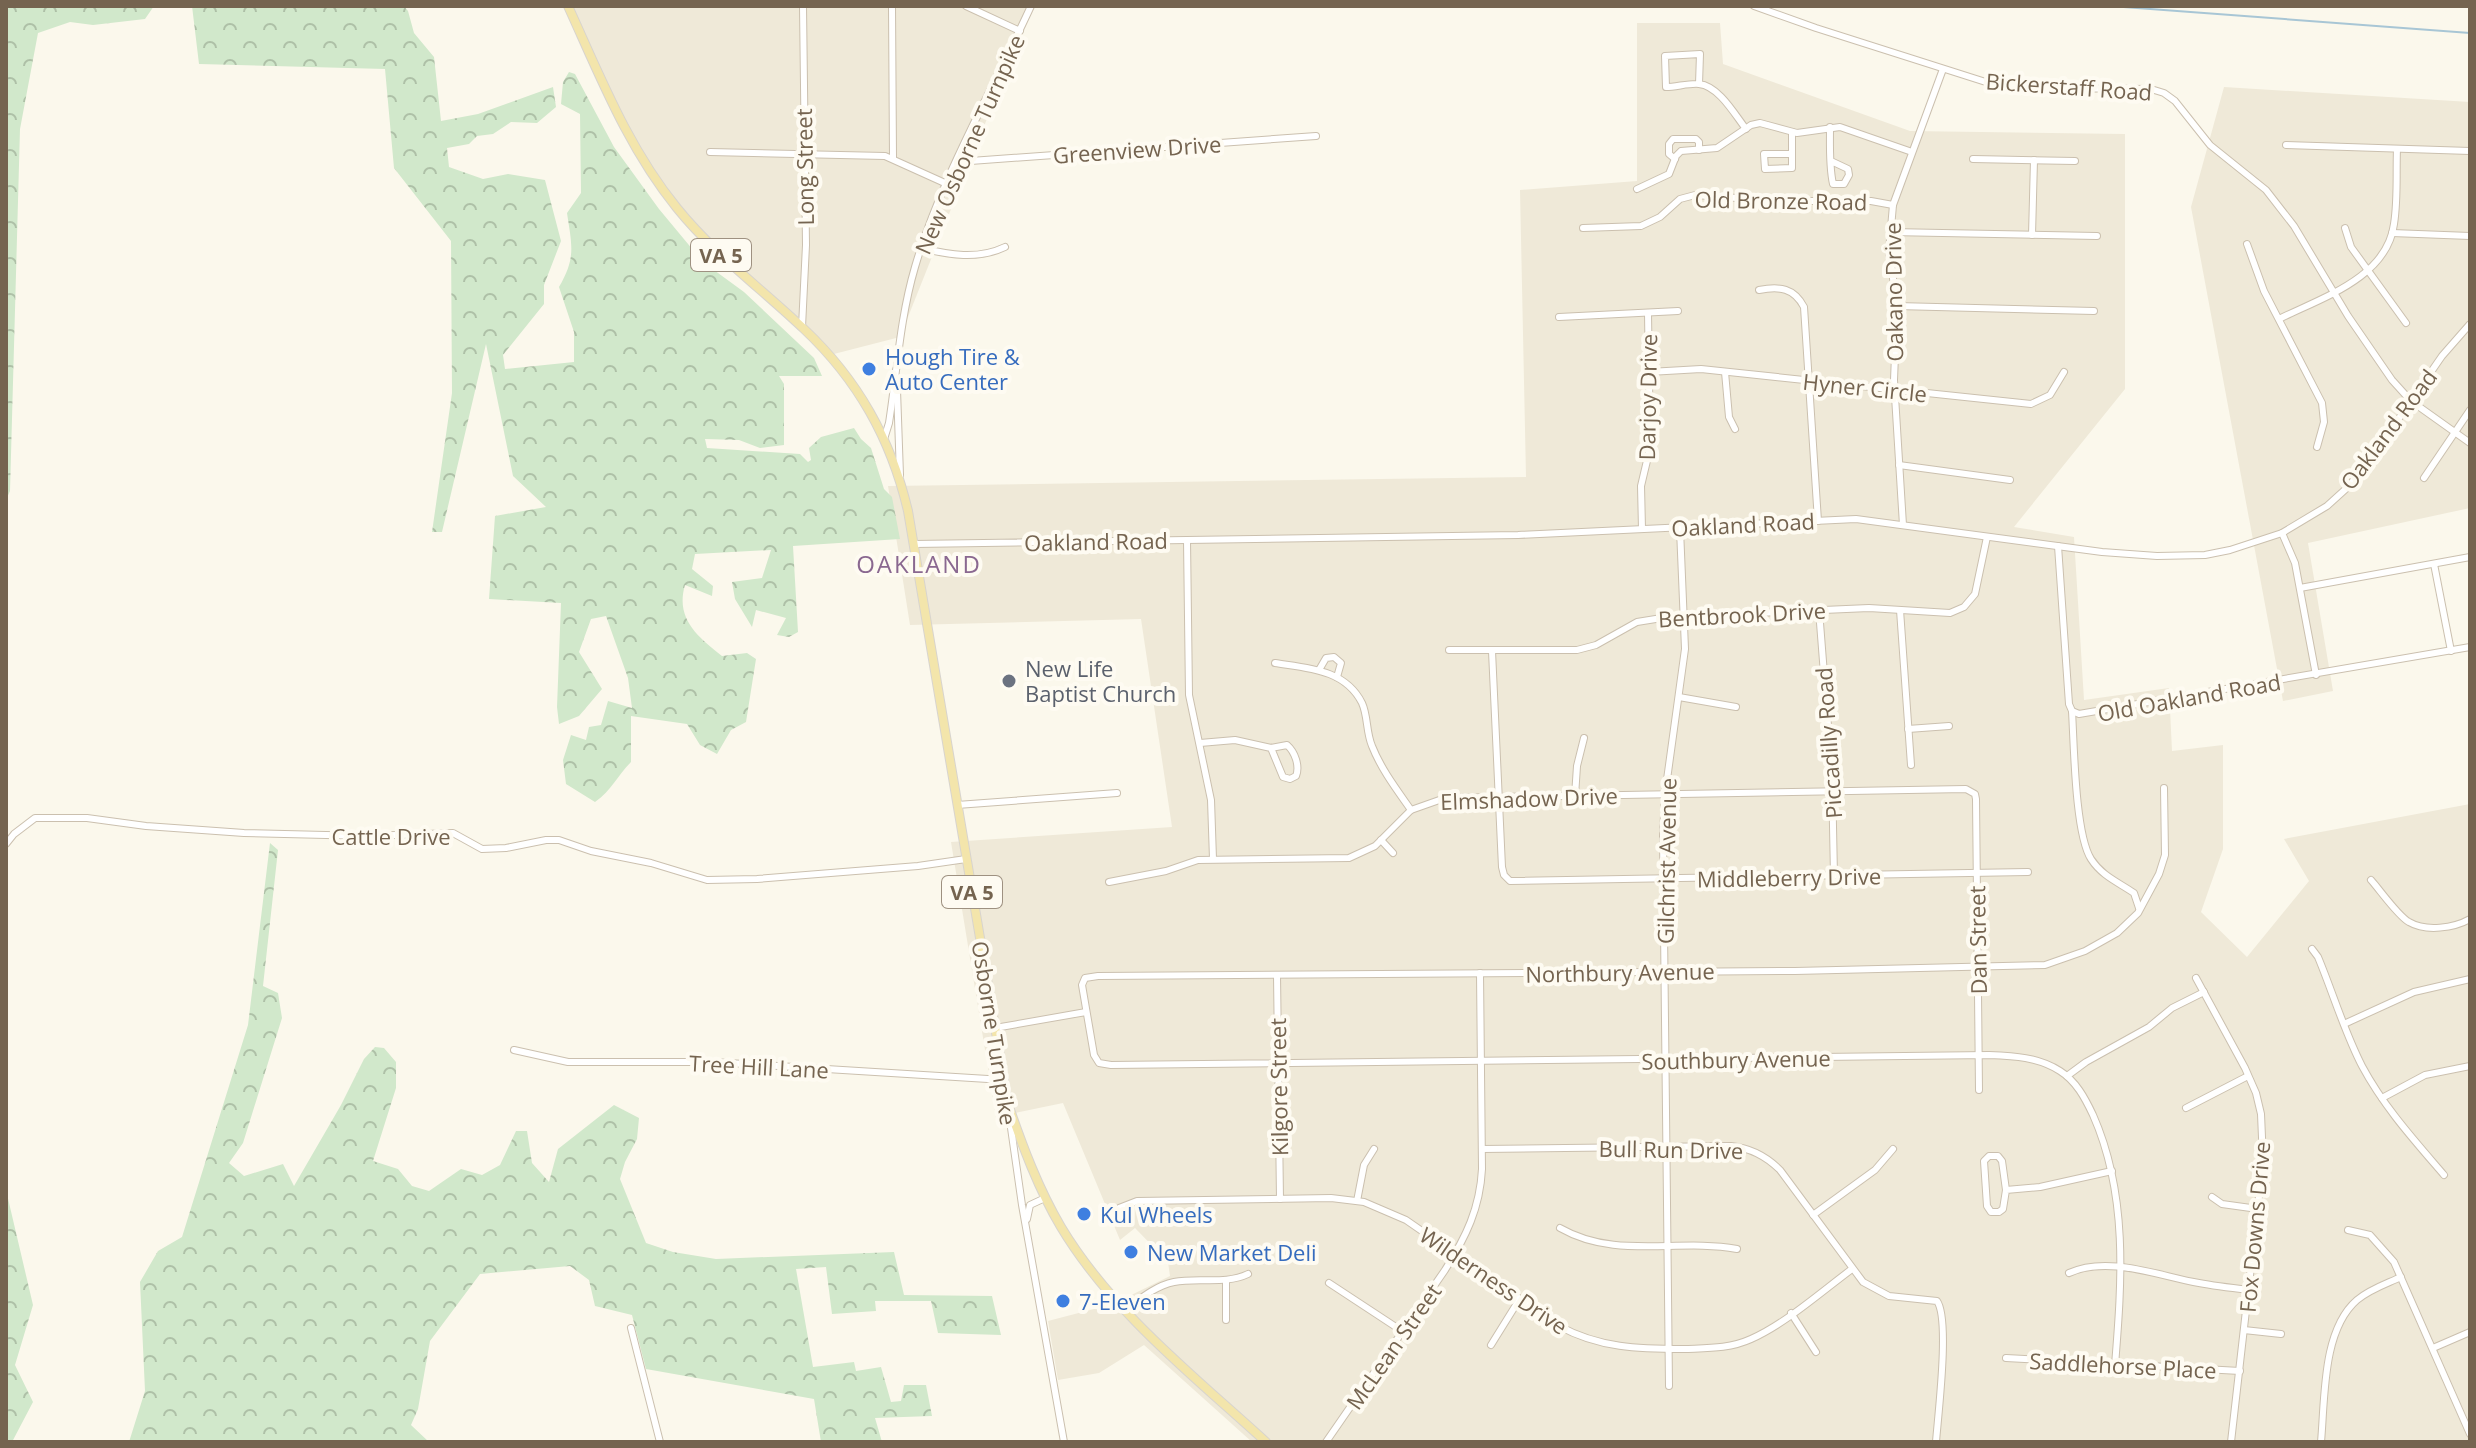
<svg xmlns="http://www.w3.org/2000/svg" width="2476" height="1448" viewBox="0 0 2476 1448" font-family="'Open Sans',sans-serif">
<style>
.residential{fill:#efe9d8}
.forest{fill:url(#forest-crowns)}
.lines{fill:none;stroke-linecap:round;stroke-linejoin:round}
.stream{stroke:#a8c6d5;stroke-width:2}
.minor-casing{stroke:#cbc0af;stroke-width:8}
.major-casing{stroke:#d8d4ce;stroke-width:10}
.minor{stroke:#fff;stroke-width:6}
.major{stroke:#f3e5ab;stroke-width:8}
.shop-dot{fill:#3f7fe0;stroke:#fefbf2;stroke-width:3}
.worship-dot{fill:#6b7280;stroke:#fefbf2;stroke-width:3}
.labels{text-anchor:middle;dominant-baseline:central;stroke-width:8;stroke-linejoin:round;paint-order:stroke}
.shield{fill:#fefbf2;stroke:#9e9181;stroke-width:2}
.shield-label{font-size:20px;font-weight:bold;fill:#756450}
.street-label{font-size:22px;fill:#756450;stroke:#fefbf2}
.shop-label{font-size:22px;fill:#366cbe;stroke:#fefbf2;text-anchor:start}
.worship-label{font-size:22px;fill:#5b616d;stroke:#fefbf2;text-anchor:start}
.neighbourhood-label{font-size:24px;letter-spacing:2px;fill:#8a6890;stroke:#fefbf2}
</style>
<defs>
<pattern id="forest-crowns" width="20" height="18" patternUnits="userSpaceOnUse" patternTransform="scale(2)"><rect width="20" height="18" fill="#d1e8cb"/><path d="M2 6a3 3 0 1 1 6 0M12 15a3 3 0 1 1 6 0" fill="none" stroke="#aec0a7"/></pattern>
</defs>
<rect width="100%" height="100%" fill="#fbf8ec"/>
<g class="residential">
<polygon points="568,6 1032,6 900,337 830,355 712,247 643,162"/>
<polygon points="1637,23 1720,23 1723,64 1910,131 2125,134 2125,389 2014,527 2074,537 2084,700 2169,688 2172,751 2223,745 2223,849 2201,912 2247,957 2309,881 2284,839 2470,804 2470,1442 1252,1442 1144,1345 1099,1373 1058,1380 1048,1321 1113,1304 1170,1276 1168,1262 1135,1228 1120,1240 1063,1103 996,1117 951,842 1172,827 1141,619 910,625 888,486 1526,477 1520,190 1637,181"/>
<polygon points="2224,87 2470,102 2470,508 2308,543 2333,691 2283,701 2191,207"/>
</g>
<g class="forest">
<polygon points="6,6 154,6 145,19 93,25 70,22 38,33 20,129 10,491 6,500"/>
<path d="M192 6H404L408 11 414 33 434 57 441 121 478 114 553 87 556 107 537 123 511 122 493 134 477 136 469 144 447 148 449 167 483 179 508 174 545 180 561 241 544 285V304L503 355 505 369 574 362V332L559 287C576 258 572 246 567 213L581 193 580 114 561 104 563 82 569 72 575 74 614 147 659 209 703 262 744 292 814 358 822 376H779L784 384V445L760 448 739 440 705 439 707 448 800 454 808 462 811 460 809 448 821 437 854 428 861 439 871 448 884 489 892 497 900 539 793 546 798 632 789 637 777 635 786 618 756 610 752 627 735 599 732 582 762 578 771 550 695 554 692 569 713 586 712 596 685 585C675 619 698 637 722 656L747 653 756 659 746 722 731 730 717 754 700 745 687 724 631 716V762C617 776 612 790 595 802L566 784 563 760 571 735 586 740 589 727 601 725 608 701 632 708 628 678 606 616 591 619 579 652 602 689 579 716 559 724 557 707 561 603 489 599 495 516 546 507 513 476 486 344 442 532H432L452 393 451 241 394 168 385 69 199 64Z"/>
<polygon points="270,843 278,850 263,986 278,993 282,1018 243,1143 229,1163 244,1176 283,1164 294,1186 341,1105 364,1059 375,1047 384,1048 396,1062 396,1088 373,1161 398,1169 412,1186 429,1191 461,1169 482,1175 500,1165 516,1131 527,1131 532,1163 549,1182 558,1149 614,1105 639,1118 637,1139 625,1162 620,1179 646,1243 673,1252 716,1259 894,1252 904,1295 992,1296 1001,1335 938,1333 931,1301 875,1301 876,1311 832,1314 826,1267 796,1269 813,1367 854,1362 856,1371 881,1367 891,1402 901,1401 904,1385 926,1385 932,1416 875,1418 882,1442 821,1442 814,1399 646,1369 632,1315 595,1306 589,1280 570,1266 480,1274 430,1341 418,1409 411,1425 429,1442 129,1442 145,1391 140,1282 158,1251 182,1237 248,1025"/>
<polygon points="6,1190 33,1305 15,1365 33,1402 12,1442 6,1442"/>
</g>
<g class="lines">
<polyline class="stream" points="2110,6 2470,33"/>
<defs>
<g id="minor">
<polyline points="892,6 893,158"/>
<polyline points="966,6 1020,31"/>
<polyline points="1754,6 1816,28 1992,84 2028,88 2151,89 2164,93 2175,101 2210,145 2266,190 2294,226 2348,316 2392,380 2411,401 2470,443"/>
<path d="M1699 84 1700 54 1665 56 1666 87C1676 87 1689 83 1699 84 1719 86 1735 115 1746 129"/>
<path d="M1830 127C1830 146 1829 166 1833 184H1844L1849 175 1848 169 1831 161"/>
<polyline points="1792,132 1792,168 1765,169 1764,154 1792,154"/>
<polyline points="2286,145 2470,151"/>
<polyline points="710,152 885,156 947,184"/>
<polyline points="1675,159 1669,154 1669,144 1673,139 1696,139 1699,142 1699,150"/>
<polyline points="1973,159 2075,161"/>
<polyline points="957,162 1316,136"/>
<polyline points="1637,189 1669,174 1676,156 1681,151 1717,148 1751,125 1760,123 1797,133 1840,127 1912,152"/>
<polyline points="1583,228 1641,226 1660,217 1680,199 1695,195 1779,201 1871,201 1893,205"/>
<polyline points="2345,228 2351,247 2406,323"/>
<polyline points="1890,232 2097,236"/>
<polyline points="2392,233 2470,236"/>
<polyline points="2032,235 2034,160"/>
<polyline points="2247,244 2264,291 2322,403 2324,422 2317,447"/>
<path d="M921 248C949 255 978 260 1005 247"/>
<path d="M1759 290C1780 286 1794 288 1804 307L1818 521"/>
<polyline points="1897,306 2094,311"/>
<polyline points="1559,317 1678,311"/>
<path d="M2279 319C2321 298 2387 278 2394 224 2398 199 2396 173 2397 149"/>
<polyline points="802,327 806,245 803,6"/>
<polyline points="1649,372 1701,369 2031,404 2050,395 2064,372"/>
<polyline points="1725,372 1729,417 1735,429"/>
<polyline points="897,390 900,475"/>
<path d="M884 439 889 423C897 371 900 318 915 267 941 178 992 91 1031 6"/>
<polyline points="1899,465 2010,480"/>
<polyline points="2424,478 2470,410"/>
<polyline points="1903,525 1894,380 1897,306 1889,251 1893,205 1943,69"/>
<polyline points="1642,529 1641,486 1650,448 1648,313"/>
<polyline points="2282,533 2295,563 2316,675"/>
<polyline points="1187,540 1189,695 1211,800 1213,859"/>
<polyline points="914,544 1518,535 1856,519 2102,552 2157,556 2205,555 2230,550 2282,533 2327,506 2348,487 2375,453 2442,356 2470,324"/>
<polyline points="2058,546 2069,704 2072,711 2079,714 2470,647"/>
<polyline points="2434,564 2451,651"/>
<polyline points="2300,588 2470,557"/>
<polyline points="1819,610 1832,777 1834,876"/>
<polyline points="1900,610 1911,765"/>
<polyline points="1449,650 1577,650 1596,645 1637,622 1668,617 1869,608 1950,613 1964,607 1975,594 1987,537"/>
<polyline points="1492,651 1502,867 1504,875 1510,881 2028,872"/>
<path d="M1275 663C1307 668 1345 669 1362 703 1368 716 1366 732 1372 746 1381 769 1397 790 1411 810"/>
<polyline points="1319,670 1326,658 1334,657 1341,663 1337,677"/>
<polyline points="1679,697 1736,707"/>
<path d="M2072 711C2074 744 2075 834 2091 859 2102 876 2118 882 2134 893L2139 908"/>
<polyline points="1908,729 1949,726"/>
<path d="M1200 743 1235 740 1271 748 1287 745C1295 752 1300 766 1296 776L1290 779 1283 777 1271 748"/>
<polyline points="1575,796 1577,766 1584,738"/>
<polyline points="957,805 1117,793"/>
<polyline points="1381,840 1393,853"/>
<polyline points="6,844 14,834 35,818 87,818 146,826 244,833 367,836 453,833 482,849 506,848 546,840 559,840 591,851 651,863 707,880 757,879 918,866 966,859"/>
<path d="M2371 880C2380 890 2398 916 2409 922 2426 932 2454 928 2470 919"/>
<polyline points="1109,882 1166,871 1198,860 1349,858 1375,846 1411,810 1445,798 1966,789 1975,794 1976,799 1979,1090"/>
<path d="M2312 949 2318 957C2333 993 2344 1031 2362 1066 2384 1107 2414 1140 2444 1175"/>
<polyline points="1277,975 1280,1199"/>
<polyline points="2196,978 2245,1068 2256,1093 2261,1114 2263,1161 2231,1442"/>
<polyline points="2344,1024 2414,992 2470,979"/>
<polyline points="995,1028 1086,1012"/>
<polyline points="514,1050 568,1062 713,1062 1004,1080"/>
<polyline points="2067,1076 2086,1062 2149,1027 2172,1008 2204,992"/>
<polyline points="2382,1098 2425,1075 2470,1066"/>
<polyline points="2186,1108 2248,1076"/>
<polyline points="1009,1114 1022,1205 1064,1442"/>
<path d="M1482 1149 1731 1146C1751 1148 1766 1156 1780 1170L1863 1282 1889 1296 1937 1301C1950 1319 1938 1415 1936 1442"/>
<polyline points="2006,1190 2003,1209 1999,1212 1991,1212 1987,1206 1984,1161 1989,1156 1998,1156 2002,1161 2006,1190 2040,1187 2112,1171"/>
<polyline points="2212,1197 2222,1204 2258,1209"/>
<polyline points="1357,1201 1364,1165 1374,1149"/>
<path d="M1119 1208 1137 1201 1331 1198 1364 1202 1406 1220 1559 1326C1599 1348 1639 1349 1684 1349 1707 1348 1729 1349 1751 1339 1785 1324 1821 1292 1852 1269"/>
<polyline points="1813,1215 1875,1170 1893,1149"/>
<polyline points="1027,1219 1030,1205 1045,1198"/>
<path d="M1560 1228C1616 1260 1677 1238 1737 1249"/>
<polyline points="2348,1230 2370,1235 2394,1262 2470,1434"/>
<path d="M2069 1273C2108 1255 2159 1276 2199 1283 2215 1286 2232 1288 2249 1290"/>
<polyline points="1329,1283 1402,1331"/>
<path d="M1125 1310C1140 1299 1155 1286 1174 1282 1198 1277 1225 1285 1248 1274"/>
<polyline points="1791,1313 1816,1352"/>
<polyline points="1226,1320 1226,1280"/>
<polyline points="631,1328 660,1442"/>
<polyline points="2244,1330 2281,1334"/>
<polyline points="1491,1345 1519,1300"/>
<polyline points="2433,1348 2470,1332"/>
<polyline points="2006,1358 2240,1371"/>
<path d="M2115 1365C2122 1280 2128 1194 2093 1115 2085 1098 2076 1081 2060 1071 2038 1057 2014 1056 1989 1055L1111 1065 1099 1063 1094 1055 1082 985 1085 978 1098 976 1795 971 2045 965 2085 951 2117 933 2138 913 2159 874 2165 855 2164 788"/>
<polyline points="1669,1386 1663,837 1665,794 1685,649 1680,529"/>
<path d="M1326 1442 1445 1270C1466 1237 1480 1208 1482 1169L1480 973"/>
<path d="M2321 1442C2325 1399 2322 1330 2357 1300 2370 1289 2386 1284 2401 1277"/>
</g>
<path id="major" d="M568 6C600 76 628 148 677 208 714 254 762 289 804 329 858 380 891 439 908 511L1008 1104C1023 1147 1038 1188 1061 1227 1112 1312 1194 1376 1266 1442"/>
</defs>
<use href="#minor" class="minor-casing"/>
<use href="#major" class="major-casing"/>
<use href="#minor" class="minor"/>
<use href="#major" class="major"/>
</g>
<g class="shop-dot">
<circle cx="869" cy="369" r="8"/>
<circle cx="1084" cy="1214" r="8"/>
<circle cx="1131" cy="1252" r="8"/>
<circle cx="1063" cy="1301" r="8"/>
</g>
<circle class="worship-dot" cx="1009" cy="681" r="8"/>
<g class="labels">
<g class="shield">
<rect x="691" y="239" width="60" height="32" rx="6"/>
<rect x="942" y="876" width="60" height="32" rx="6"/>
</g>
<g class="shield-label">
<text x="721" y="255">VA 5</text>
<text x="972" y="892">VA 5</text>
</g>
<g class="street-label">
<text transform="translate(2069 86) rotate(4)">Bickerstaff Road</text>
<text transform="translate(969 144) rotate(-66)">New Osborne Turnpike</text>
<text transform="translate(1137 149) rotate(-4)">Greenview Drive</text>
<text transform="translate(804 167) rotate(-91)">Long Street</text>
<text transform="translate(1781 200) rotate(1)">Old Bronze Road</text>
<text transform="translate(1893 292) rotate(-91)">Oakano Drive</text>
<text transform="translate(1865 387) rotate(6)">Hyner Circle</text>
<text transform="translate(1647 397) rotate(-89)">Darjoy Drive</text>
<text transform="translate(2388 429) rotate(-53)">Oakland Road</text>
<text transform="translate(1743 524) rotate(-3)">Oakland Road</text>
<text transform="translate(1096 541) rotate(-1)">Oakland Road</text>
<text transform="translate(1742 614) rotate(-3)">Bentbrook Drive</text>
<text transform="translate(2189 697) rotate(-10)">Old Oakland Road</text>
<text transform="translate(1828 743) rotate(-94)">Piccadilly Road</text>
<text transform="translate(1529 798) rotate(-2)">Elmshadow Drive</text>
<text x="391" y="836">Cattle Drive</text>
<text transform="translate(1666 861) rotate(-89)">Gilchrist Avenue</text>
<text transform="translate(1789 877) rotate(-1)">Middleberry Drive</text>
<text transform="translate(1977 940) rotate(-91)">Dan Street</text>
<text transform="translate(1620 972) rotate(-1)">Northbury Avenue</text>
<text transform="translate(995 1033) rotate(81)">Osborne Turnpike</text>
<text transform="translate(1736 1059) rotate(-1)">Southbury Avenue</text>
<text transform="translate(759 1066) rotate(3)">Tree Hill Lane</text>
<text transform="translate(1278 1087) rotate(-91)">Kilgore Street</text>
<text transform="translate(1671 1149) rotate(1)">Bull Run Drive</text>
<text transform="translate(2254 1227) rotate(-85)">Fox Downs Drive</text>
<text transform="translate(1494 1280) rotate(34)">Wilderness Drive</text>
<text transform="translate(1393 1346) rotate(-55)">McLean Street</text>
<text transform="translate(2123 1365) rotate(3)">Saddlehorse Place</text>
</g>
<g class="shop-label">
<text x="885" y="356">Hough Tire &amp;<tspan x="885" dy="25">Auto Center</tspan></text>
<text x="1100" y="1214">Kul Wheels</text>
<text x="1147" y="1252">New Market Deli</text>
<text x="1079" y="1301">7-Eleven</text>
</g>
<g class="worship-label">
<text x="1025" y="668">New Life<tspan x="1025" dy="25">Baptist Church</tspan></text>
</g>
<g class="neighbourhood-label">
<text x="919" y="563">OAKLAND</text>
</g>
</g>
<rect width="2476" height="1448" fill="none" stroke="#756450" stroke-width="16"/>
</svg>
